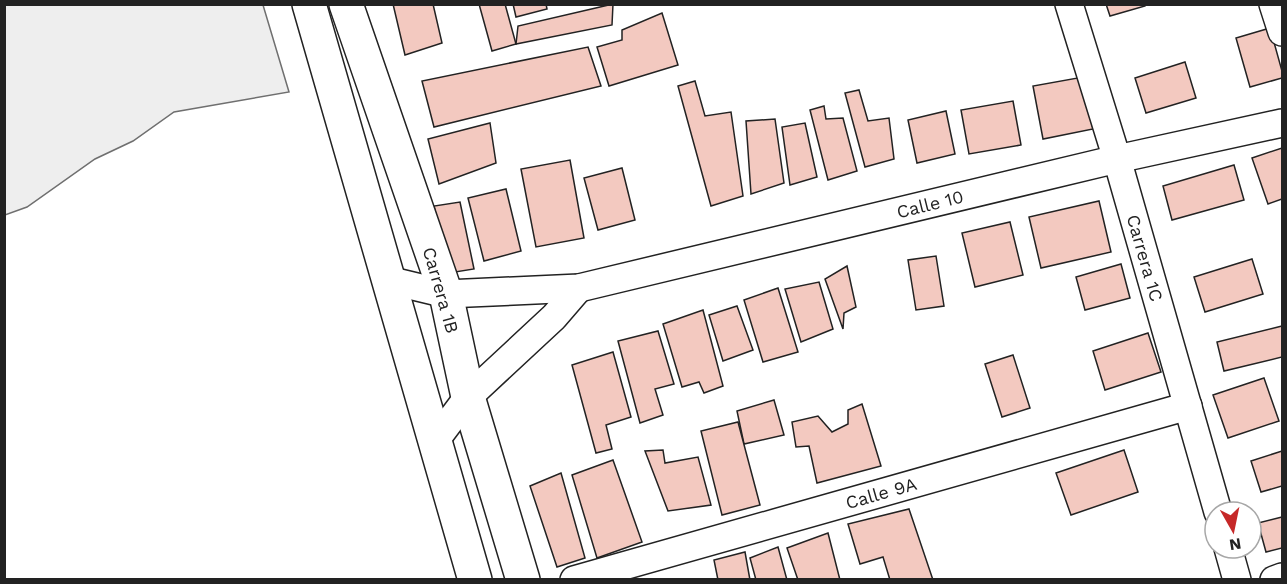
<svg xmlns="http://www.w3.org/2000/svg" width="1287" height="584" viewBox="0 0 1287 584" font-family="'Work Sans',sans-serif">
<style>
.green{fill:#eee;stroke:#6f6f6f;stroke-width:1.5}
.building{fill:#f3c9c0;stroke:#222;stroke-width:1.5}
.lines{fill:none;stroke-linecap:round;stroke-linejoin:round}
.minor-casing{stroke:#222;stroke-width:30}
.tertiary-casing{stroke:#222;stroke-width:36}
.minor{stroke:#fff;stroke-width:27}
.tertiary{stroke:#fff;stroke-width:33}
.labels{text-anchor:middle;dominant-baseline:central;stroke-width:4.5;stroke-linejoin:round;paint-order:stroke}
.street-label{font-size:18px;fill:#222;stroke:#fff}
</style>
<rect width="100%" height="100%" fill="#fff"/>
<polygon class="green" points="5,4 263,5 289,92 174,112 133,141 95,159 27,207 5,215"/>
<g class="building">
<polygon points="393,4 433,4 442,43 405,55"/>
<polygon points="479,4 505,4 516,44 492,51"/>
<polygon points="513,4 546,4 547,9 516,17"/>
<polygon points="613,4 612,25 516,44 518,26"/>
<polygon points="1106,4 1145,4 1145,6 1110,16"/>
<polygon points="662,13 678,65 609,86 597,47 622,40 622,30"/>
<polygon points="1270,28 1282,71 1282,78 1250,87 1236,38"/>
<polygon points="588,47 601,86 434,127 422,81"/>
<polygon points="1185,62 1196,98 1146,113 1135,78"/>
<polygon points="1083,77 1093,129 1043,139 1033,86"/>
<polygon points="695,81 705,116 731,112 743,196 711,206 678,86"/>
<polygon points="859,90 868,121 889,118 894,159 865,167 845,93"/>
<polygon points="1013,101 1021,145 969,154 961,110"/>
<polygon points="824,106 826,119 843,118 857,171 828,180 810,110"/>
<polygon points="946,111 955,154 917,163 908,120"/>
<polygon points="775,119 784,183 751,194 746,121"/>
<polygon points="490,123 496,163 439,184 428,139"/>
<polygon points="805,123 817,177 790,185 782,127"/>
<polygon points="1282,148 1282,199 1268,204 1252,158"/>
<polygon points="570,160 584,238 536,247 521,169"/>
<polygon points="1234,165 1244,200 1172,220 1163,186"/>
<polygon points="622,168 635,220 598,230 584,178"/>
<polygon points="506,189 521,251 484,261 468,198"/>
<polygon points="1099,201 1111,252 1041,268 1029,217"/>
<polygon points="460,202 474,269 449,273 434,206"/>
<polygon points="1010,222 1023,275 975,287 962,233"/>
<polygon points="936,256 944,306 916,310 908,260"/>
<polygon points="1252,259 1263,294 1205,312 1194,277"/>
<polygon points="1121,264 1130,298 1085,310 1076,277"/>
<polygon points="847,266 856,307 844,313 843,329 825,279"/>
<polygon points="819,282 833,329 801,342 785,289"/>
<polygon points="778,288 798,352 763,362 744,300"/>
<polygon points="737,306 753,350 723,361 709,315"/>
<polygon points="703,310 723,386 704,393 699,382 682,387 663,324"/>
<polygon points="1282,326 1282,357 1224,371 1217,342"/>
<polygon points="658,331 674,384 655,389 663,415 640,423 618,341"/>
<polygon points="1148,333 1161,372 1105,390 1093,351"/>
<polygon points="613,352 631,417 606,425 612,449 596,453 572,365"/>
<polygon points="1013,355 1030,408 1002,417 985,364"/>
<polygon points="1264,378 1279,421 1228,438 1213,395"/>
<polygon points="774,400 784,435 744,444 737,411"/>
<polygon points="862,404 881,466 817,483 809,446 796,447 792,422 818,416 832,432 848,424 848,410"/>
<polygon points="738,422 760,505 722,515 701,431"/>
<polygon points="663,450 665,463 698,457 711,505 668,511 645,451"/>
<polygon points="1124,450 1138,492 1071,515 1056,473"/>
<polygon points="1282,451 1282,486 1261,492 1251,461"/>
<polygon points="613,460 642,542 597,558 572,475"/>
<polygon points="561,473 585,558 557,567 530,486"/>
<polygon points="909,509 933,580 890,580 883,557 860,564 848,524"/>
<polygon points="1282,517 1282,548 1266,552 1258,523"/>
<polygon points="828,533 840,580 798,580 787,548"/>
<polygon points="778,547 787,580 756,580 750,558"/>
<polygon points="745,552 750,580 718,580 714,560"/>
</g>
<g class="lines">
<defs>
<g id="minor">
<polyline points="1069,4 1117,159 1218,512"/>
<polyline points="1273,4 1282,32"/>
<polyline points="388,280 446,294 579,288 1117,159 1282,123"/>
<polyline points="435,441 468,397 554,317 579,288"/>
<polyline points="1228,548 1237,580"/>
<polyline points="574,580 1188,406"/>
<polyline points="1274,580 1282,577"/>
</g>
<g id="tertiary">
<polyline points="309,4 475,580"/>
<polyline points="346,4 446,294 468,397 523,580"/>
</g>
</defs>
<use href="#minor" class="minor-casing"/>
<use href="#tertiary" class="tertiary-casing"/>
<use href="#minor" class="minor"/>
<use href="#tertiary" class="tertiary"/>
</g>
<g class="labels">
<g class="street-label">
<text transform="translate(930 204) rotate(-14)">Calle 10</text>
<text transform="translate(1145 258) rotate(74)">Carrera 1C</text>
<text transform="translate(441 290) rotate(74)">Carrera 1B</text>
<text transform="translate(881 493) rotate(-16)">Calle 9A</text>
</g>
</g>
<rect width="1287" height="584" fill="none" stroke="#222222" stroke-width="12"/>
<g transform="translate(1233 530) rotate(171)"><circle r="28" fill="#ffffff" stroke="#a7a7a7" stroke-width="1.5"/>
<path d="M0-4.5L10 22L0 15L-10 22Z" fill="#c62828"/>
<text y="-9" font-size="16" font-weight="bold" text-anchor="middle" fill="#222222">N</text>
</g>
</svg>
